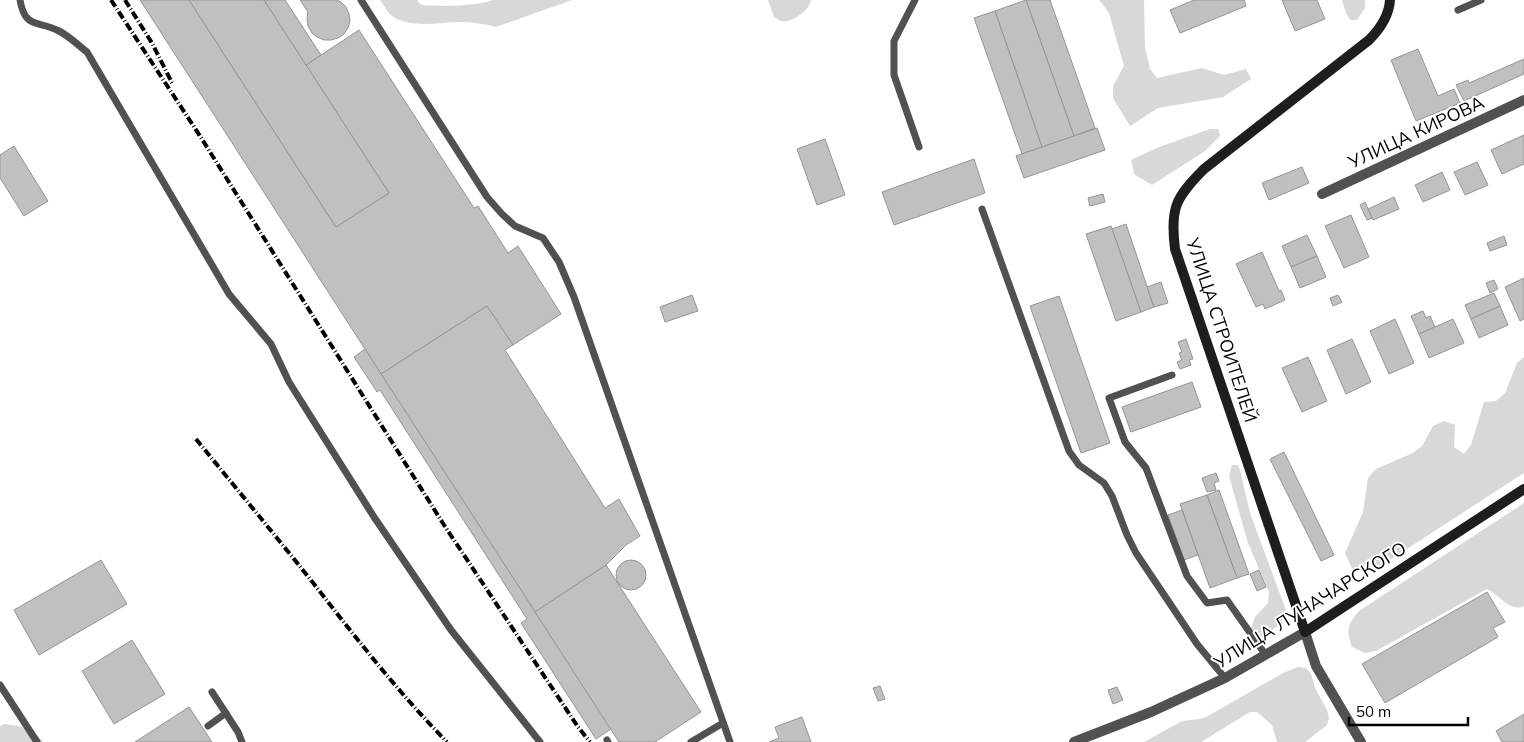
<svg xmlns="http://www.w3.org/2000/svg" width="1524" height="742" viewBox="0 0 1524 742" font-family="Mulish,sans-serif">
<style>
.green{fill:#d8d8d8}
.building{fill:#c0c0c0;stroke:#959595}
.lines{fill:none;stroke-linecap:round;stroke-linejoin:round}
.lane{stroke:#515151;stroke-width:7}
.street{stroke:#515151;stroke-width:10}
.secondary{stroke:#1e1e1e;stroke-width:10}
.rail{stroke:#000;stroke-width:4;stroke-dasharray:8 2.5 1 2.5;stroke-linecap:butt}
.labels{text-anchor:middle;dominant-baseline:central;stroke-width:4;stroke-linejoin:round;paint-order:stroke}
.street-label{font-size:18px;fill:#000;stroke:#fff}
</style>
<rect width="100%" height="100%" fill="#fff"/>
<g class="green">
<path d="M380 0H417L421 5C442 6 474 7 493 0H572L496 27C486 24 475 23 465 22 441 21 413 30 392 16 387 12 384 5 380 0Z"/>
<path d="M768 0H811C810 10 792 23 782 21 780 21 776 18 774 17Z"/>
<polygon points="1099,0 1144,0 1145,47 1150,69 1157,78 1202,68 1224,75 1246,69 1251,79 1223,97 1158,108 1130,126 1113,98 1113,86 1124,66 1109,13"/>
<polygon points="1342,0 1365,0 1365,8 1357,20 1350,20 1346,13"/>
<polygon points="1210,129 1218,129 1220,136 1205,151 1152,185 1134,174 1131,160 1159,147"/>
<polygon points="1524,357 1524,473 1376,569 1354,573 1345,553 1363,512 1368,478 1376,469 1413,453 1422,446 1433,426 1444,421 1455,425 1454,447 1464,454 1471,445 1484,402 1496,401 1505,393 1517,363"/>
<polygon points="1232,465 1238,465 1240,470 1250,513 1287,613 1281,623 1264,637 1258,637 1251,628 1255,617 1268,603 1269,592 1248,543 1229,476"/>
<path d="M1524 503V606C1510 613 1499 594 1487 589L1376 651 1365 653 1352 647C1346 630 1347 625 1359 611Z"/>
<polygon points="1298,667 1306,668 1311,674 1315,688 1327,710 1329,718 1327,725 1305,742 1277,742 1272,725 1257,712 1250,712 1201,742 1144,742 1182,721 1199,719 1206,717 1283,673"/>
<path d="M4 724C19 726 34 727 43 742H0V726Z"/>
</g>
<g class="building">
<polygon points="140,0 189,0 336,227 389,193 306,65 359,30 474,208 478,206 508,253 518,246 561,314 513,345 487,306 381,374"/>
<polygon points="189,0 264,0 389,193 336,227"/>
<polygon points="264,0 285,0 321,55 306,65"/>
<polygon points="300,0 337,0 341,2 346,7 349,14 350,21 348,28 344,34 338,38 331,40 324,40 317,37 312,33 308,26 307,19 308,12"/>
<polygon points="1026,0 1050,0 1095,128 1074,136"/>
<polygon points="1026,0 1074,136 1042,147 995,11"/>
<polygon points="1194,0 1244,0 1246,6 1180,33 1170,10"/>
<polygon points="1282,0 1317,0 1325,19 1295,31"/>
<polygon points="995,11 1042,147 1022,154 974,18"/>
<polygon points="1418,49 1438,96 1454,89 1460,103 1416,121 1391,60"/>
<polygon points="1524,59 1524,74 1464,101 1456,85 1468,80 1469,83"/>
<polygon points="1097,128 1105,150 1024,178 1016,156"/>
<polygon points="1524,135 1524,164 1502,174 1491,150"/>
<polygon points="825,139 845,195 817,205 797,149"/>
<polygon points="14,146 48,201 24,216 0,178 0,155"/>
<polygon points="974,159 985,193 894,225 882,192"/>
<polygon points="1477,162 1488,185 1465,195 1454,172"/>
<polygon points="1302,167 1309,183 1269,200 1262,183"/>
<polygon points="1442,172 1450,190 1423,202 1415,185"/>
<polygon points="1103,194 1105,202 1090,206 1088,198"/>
<polygon points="1394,197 1399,209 1373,220 1368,209"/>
<polygon points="1365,202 1372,218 1367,220 1360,205"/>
<polygon points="1351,215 1369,257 1344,268 1325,226"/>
<polygon points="1126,224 1154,307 1141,312 1112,229"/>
<polygon points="1111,226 1141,312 1116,321 1086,234"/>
<polygon points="1307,235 1317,256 1291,267 1282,246"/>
<polygon points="1504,236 1507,245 1490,251 1487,243"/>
<polygon points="1262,252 1279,291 1281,290 1285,300 1265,309 1263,304 1256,307 1236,264"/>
<polygon points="1317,256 1326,277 1300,288 1291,267"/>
<polygon points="1524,278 1524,319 1520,321 1505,287"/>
<polygon points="1494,280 1498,289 1490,293 1486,283"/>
<polygon points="1161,282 1168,303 1154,307 1147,287"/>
<polygon points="1494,293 1500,306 1471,319 1465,305"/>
<polygon points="692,295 698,311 665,322 660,307"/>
<polygon points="1338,295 1342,302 1333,306 1330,298"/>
<polygon points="1059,296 1110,443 1081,453 1030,306"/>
<polygon points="487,306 513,345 505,350 605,508 619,499 640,536 626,545 606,565 535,612 381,374"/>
<polygon points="1500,306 1508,325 1479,338 1471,319"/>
<polygon points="1423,311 1426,318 1430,316 1435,327 1419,334 1411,316"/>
<polygon points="1395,319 1414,363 1389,374 1370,331"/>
<polygon points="1453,319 1464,343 1429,358 1419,334"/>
<polygon points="1186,339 1193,359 1189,360 1191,365 1180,369 1177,362 1182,360 1179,353 1182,352 1178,342"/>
<polygon points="1352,339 1371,382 1346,394 1327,350"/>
<polygon points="365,349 611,729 596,739 521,623 527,619 380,390 377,392 354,357"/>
<polygon points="1308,357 1327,401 1302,412 1282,368"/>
<polygon points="1192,382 1201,407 1131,432 1122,407"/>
<polygon points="1284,452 1334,555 1321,561 1270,459"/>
<polygon points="1216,473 1219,481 1214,483 1216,490 1207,492 1202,478"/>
<polygon points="1219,490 1249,574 1237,578 1207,495"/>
<polygon points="1207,495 1237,578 1210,588 1180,504"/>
<polygon points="1182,510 1198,555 1184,560 1168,515"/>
<circle cx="631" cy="575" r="15"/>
<polygon points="101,560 127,604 39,655 14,610"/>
<polygon points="606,565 701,712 655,742 619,742 535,612"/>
<polygon points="1259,570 1266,587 1257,591 1250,574"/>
<polygon points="1487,592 1505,622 1493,628 1498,637 1385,703 1362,664"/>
<polygon points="132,640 165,694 114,724 82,671"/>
<polygon points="880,686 885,699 878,701 873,688"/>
<polygon points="1117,687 1123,700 1113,704 1108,690"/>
<polygon points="189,707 212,742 135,742"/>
<polygon points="1524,714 1524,742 1502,742 1496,731"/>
<polygon points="802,717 811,742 769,742 779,738 775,727"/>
</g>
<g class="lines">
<g class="lane">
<path d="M20 0C25 29 37 20 59 31 69 36 78 45 87 52L229 294 271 344 289 382 374 517 451 630 540 742"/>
<polyline points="361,0 487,197 502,214 515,226 543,238 559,262 574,297 730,742"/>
<polyline points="915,0 894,41 894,75 919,147"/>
<polyline points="1458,10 1481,0"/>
<polyline points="982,209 1069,451 1079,465 1104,483 1112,496 1127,535 1136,553 1197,644 1225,678"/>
<polyline points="1172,375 1109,398 1125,442 1146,468 1187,576 1207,603 1227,600 1265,654"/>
<polyline points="0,685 37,742"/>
<polyline points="212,692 238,732 242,742"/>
<polyline points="208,726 226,713"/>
<polyline points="607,740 608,742"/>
<polyline points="691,742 723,723"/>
</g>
<g class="street">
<polyline points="1322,194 1524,100"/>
<polyline points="1074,742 1151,712 1225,678 1305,632 1316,666 1361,742"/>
</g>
<path class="secondary" d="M1390 0C1389 16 1380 29 1369 40L1204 169C1175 198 1170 209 1175 249L1305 632 1524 489"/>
<g class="rail">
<polyline points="111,0 200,136 444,525 578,727 590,742"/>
<polyline points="125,0 152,43 172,83"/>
<path d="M196 439C235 487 275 535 314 584 356 638 398 692 447 742"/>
</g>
</g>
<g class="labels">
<g class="street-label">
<text transform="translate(1416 132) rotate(-25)">УЛИЦА КИРОВА</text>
<text transform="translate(1222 330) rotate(72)">УЛИЦА СТРОИТЕЛЕЙ</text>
<text transform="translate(1310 605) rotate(-32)">УЛИЦА ЛУНАЧАРСКОГО</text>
</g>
</g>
<path d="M1349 717v8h119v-8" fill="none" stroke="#000000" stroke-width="2.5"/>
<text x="1356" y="717" font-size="15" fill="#000000" stroke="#ffffff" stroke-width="4" paint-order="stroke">50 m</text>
</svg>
